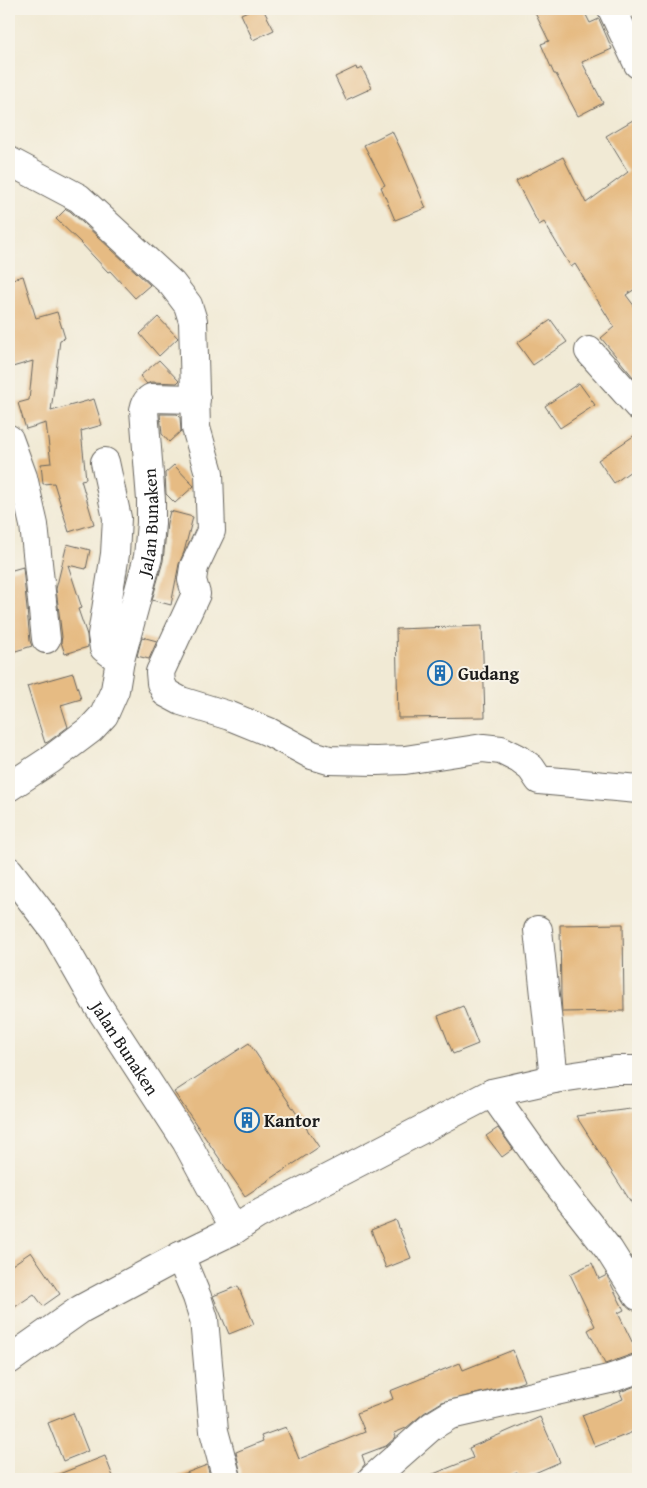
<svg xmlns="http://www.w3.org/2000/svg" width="647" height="1488" viewBox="0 0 647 1488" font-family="'Gentium Book Plus',serif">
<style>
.building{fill:#e6bb83}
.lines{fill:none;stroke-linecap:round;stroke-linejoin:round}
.minor-casing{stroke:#67645d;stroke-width:30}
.major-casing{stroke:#67645d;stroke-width:30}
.highway-casing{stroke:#67645d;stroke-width:30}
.minor{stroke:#fff;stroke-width:28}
.major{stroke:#fff;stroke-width:28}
.highway{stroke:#fff;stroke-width:28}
.labels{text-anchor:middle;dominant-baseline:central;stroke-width:4;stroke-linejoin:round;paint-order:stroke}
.street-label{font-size:18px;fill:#1c1c1c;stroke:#f7f3e8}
.poi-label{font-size:18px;font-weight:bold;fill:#1c1c1c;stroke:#f7f3e8;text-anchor:start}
</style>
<rect width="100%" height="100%" fill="#f7f3e8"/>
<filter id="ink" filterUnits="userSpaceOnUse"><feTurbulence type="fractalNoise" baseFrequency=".02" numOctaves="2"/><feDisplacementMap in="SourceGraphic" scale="10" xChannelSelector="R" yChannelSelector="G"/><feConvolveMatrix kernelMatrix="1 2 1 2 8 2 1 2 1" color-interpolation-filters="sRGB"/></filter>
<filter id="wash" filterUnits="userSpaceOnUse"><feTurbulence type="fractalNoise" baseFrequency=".0096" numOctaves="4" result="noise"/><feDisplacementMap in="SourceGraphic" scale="20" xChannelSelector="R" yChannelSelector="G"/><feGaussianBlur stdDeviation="1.12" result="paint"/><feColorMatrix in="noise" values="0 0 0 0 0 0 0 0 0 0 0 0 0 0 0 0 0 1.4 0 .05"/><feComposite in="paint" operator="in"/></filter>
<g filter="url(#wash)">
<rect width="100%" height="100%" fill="#f1ead5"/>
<g id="blocks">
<g class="building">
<polygon points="252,9 263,9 274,30 253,40 241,14"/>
<polygon points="533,9 583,9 590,23 599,19 612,49 582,62 603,103 578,116 556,74 554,74 541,44 549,41"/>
<polygon points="356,67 357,70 362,68 372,88 346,100 335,77"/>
<polygon points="638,117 638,287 626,295 638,311 638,383 601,338 614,327 575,264 571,267 544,222 539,225 516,181 563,157 586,203 628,172 606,136"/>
<polygon points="392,131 404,156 426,208 395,220 381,187 385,185 364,145"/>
<polygon points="66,209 70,211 150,285 135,298 110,271 108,272 81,243 56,219"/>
<polygon points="23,276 36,318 57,312 65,338 60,340 51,411 94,399 102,425 81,431 86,479 81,480 94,524 69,532 54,483 43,484 41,464 51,463 46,423 26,429 18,403 29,400 33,361 9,368 9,280"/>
<polygon points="158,317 178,338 159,356 140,334"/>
<polygon points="551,320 567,342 533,365 517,343"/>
<polygon points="159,360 179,381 177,383 151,382 147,384 140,376"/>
<polygon points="579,383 595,405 560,428 545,406"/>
<polygon points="160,414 177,414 180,417 181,431 169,442 162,434"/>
<polygon points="638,433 638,466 614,483 598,460"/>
<polygon points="174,465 194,486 175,503 166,494 165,473"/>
<polygon points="170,511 193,517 184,552 179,564 171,605 152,600 163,561 167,523"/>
<polygon points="67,544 90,550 86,569 68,565 82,608 78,609 87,635 88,647 65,654 61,642 62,637 56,589"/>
<polygon points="23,567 30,641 32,646 9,653 9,571"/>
<polygon points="482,626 485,717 398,718 396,629"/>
<polygon points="142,637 157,641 149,659 137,656"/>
<polygon points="73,673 81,699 61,705 68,727 48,742 45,743 27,686"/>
<polygon points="623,924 624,1011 562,1012 561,997 560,925"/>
<polygon points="463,1006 478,1044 453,1054 438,1016"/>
<polygon points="249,1043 319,1147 245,1196 174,1092"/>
<polygon points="638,1108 638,1213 576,1116"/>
<polygon points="498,1128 513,1149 502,1157 486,1136"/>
<polygon points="396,1220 411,1258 386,1268 371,1230"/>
<polygon points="31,1252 60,1294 43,1306 34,1294 9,1311 9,1267"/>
<polygon points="592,1263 599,1279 607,1275 608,1278 624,1310 618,1313 638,1354 633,1354 605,1364 588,1330 595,1326 570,1274"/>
<polygon points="238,1286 254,1324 229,1334 213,1296"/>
<polygon points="513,1350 525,1381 517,1384 442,1402 424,1413 406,1428 394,1433 396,1437 386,1446 362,1455 365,1464 357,1474 357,1479 242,1479 236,1452 263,1441 261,1436 286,1427 299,1459 365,1432 357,1413 393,1399 390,1391 460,1363 463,1370"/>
<polygon points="638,1385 638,1430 595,1447 582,1415 623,1399 620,1392"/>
<polygon points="73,1413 88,1451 63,1461 48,1423"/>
<polygon points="540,1417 560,1462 521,1479 517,1472 499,1479 421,1479 473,1458 469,1448"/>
<polygon points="105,1456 114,1479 50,1479 49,1478"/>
<polygon points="207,1465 211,1479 173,1479 173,1478"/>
</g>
</g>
</g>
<g filter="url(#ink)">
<use href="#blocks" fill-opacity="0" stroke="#67645d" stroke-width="1"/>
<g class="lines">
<defs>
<g id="minor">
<polyline points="9,161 79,198 172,284 188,305 193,321 196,428 209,473 211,531 194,567 192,580 196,594 160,672 161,683 166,693 181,701 230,716 269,732 312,755 329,760 376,761 405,760 483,748 501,750 519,759 531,768 539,780 638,789"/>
<polyline points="589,351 638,406"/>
<polyline points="9,439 23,477 34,525 46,639"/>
<polyline points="105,462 117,518 115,554 102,635 104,648 120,660"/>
<path id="s1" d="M9 787 50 760 91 729 104 715 115 690 120 660 148 557 151 523V500L144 410C145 405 146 401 151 398L196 399"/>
<path id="s2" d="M9 871 55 931 95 1001 186 1141 234 1230"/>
<polyline points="538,930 554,1079"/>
<polyline points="492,1093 548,1172 609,1250 638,1296"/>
<polyline points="180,1256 197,1297 204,1319 214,1431 227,1479"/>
<polyline points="372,1479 432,1426 450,1415 609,1379 638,1369"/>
</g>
<polyline id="major" points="9,1360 81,1309 180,1256 234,1230 257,1215 492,1093 554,1079 615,1070 638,1070"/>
<polyline id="highway" points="612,9 638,64"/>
</defs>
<use href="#minor" class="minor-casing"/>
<use href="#major" class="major-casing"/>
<use href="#highway" class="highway-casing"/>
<use href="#minor" class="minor"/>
<use href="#major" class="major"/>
<use href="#highway" class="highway"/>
</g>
</g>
<defs>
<symbol id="building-ring" viewBox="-11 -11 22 22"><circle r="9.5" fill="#f7f3e8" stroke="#1f6fb2" stroke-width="1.5"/><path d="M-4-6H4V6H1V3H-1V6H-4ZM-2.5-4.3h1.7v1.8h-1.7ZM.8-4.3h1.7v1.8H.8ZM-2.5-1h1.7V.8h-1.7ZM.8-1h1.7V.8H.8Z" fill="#1f6fb2"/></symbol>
</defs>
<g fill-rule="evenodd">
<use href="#building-ring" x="426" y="659" width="28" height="28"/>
<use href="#building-ring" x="233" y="1106" width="28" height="28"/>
</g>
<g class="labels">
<g class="street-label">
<text stroke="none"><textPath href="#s1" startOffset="319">Jalan Bunaken</textPath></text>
<text stroke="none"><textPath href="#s2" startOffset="212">Jalan Bunaken</textPath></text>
</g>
<g class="poi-label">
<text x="458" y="673">Gudang</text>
<text x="264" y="1120">Kantor</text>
</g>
</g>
<rect width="647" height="1488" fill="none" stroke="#f7f3e8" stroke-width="30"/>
</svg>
